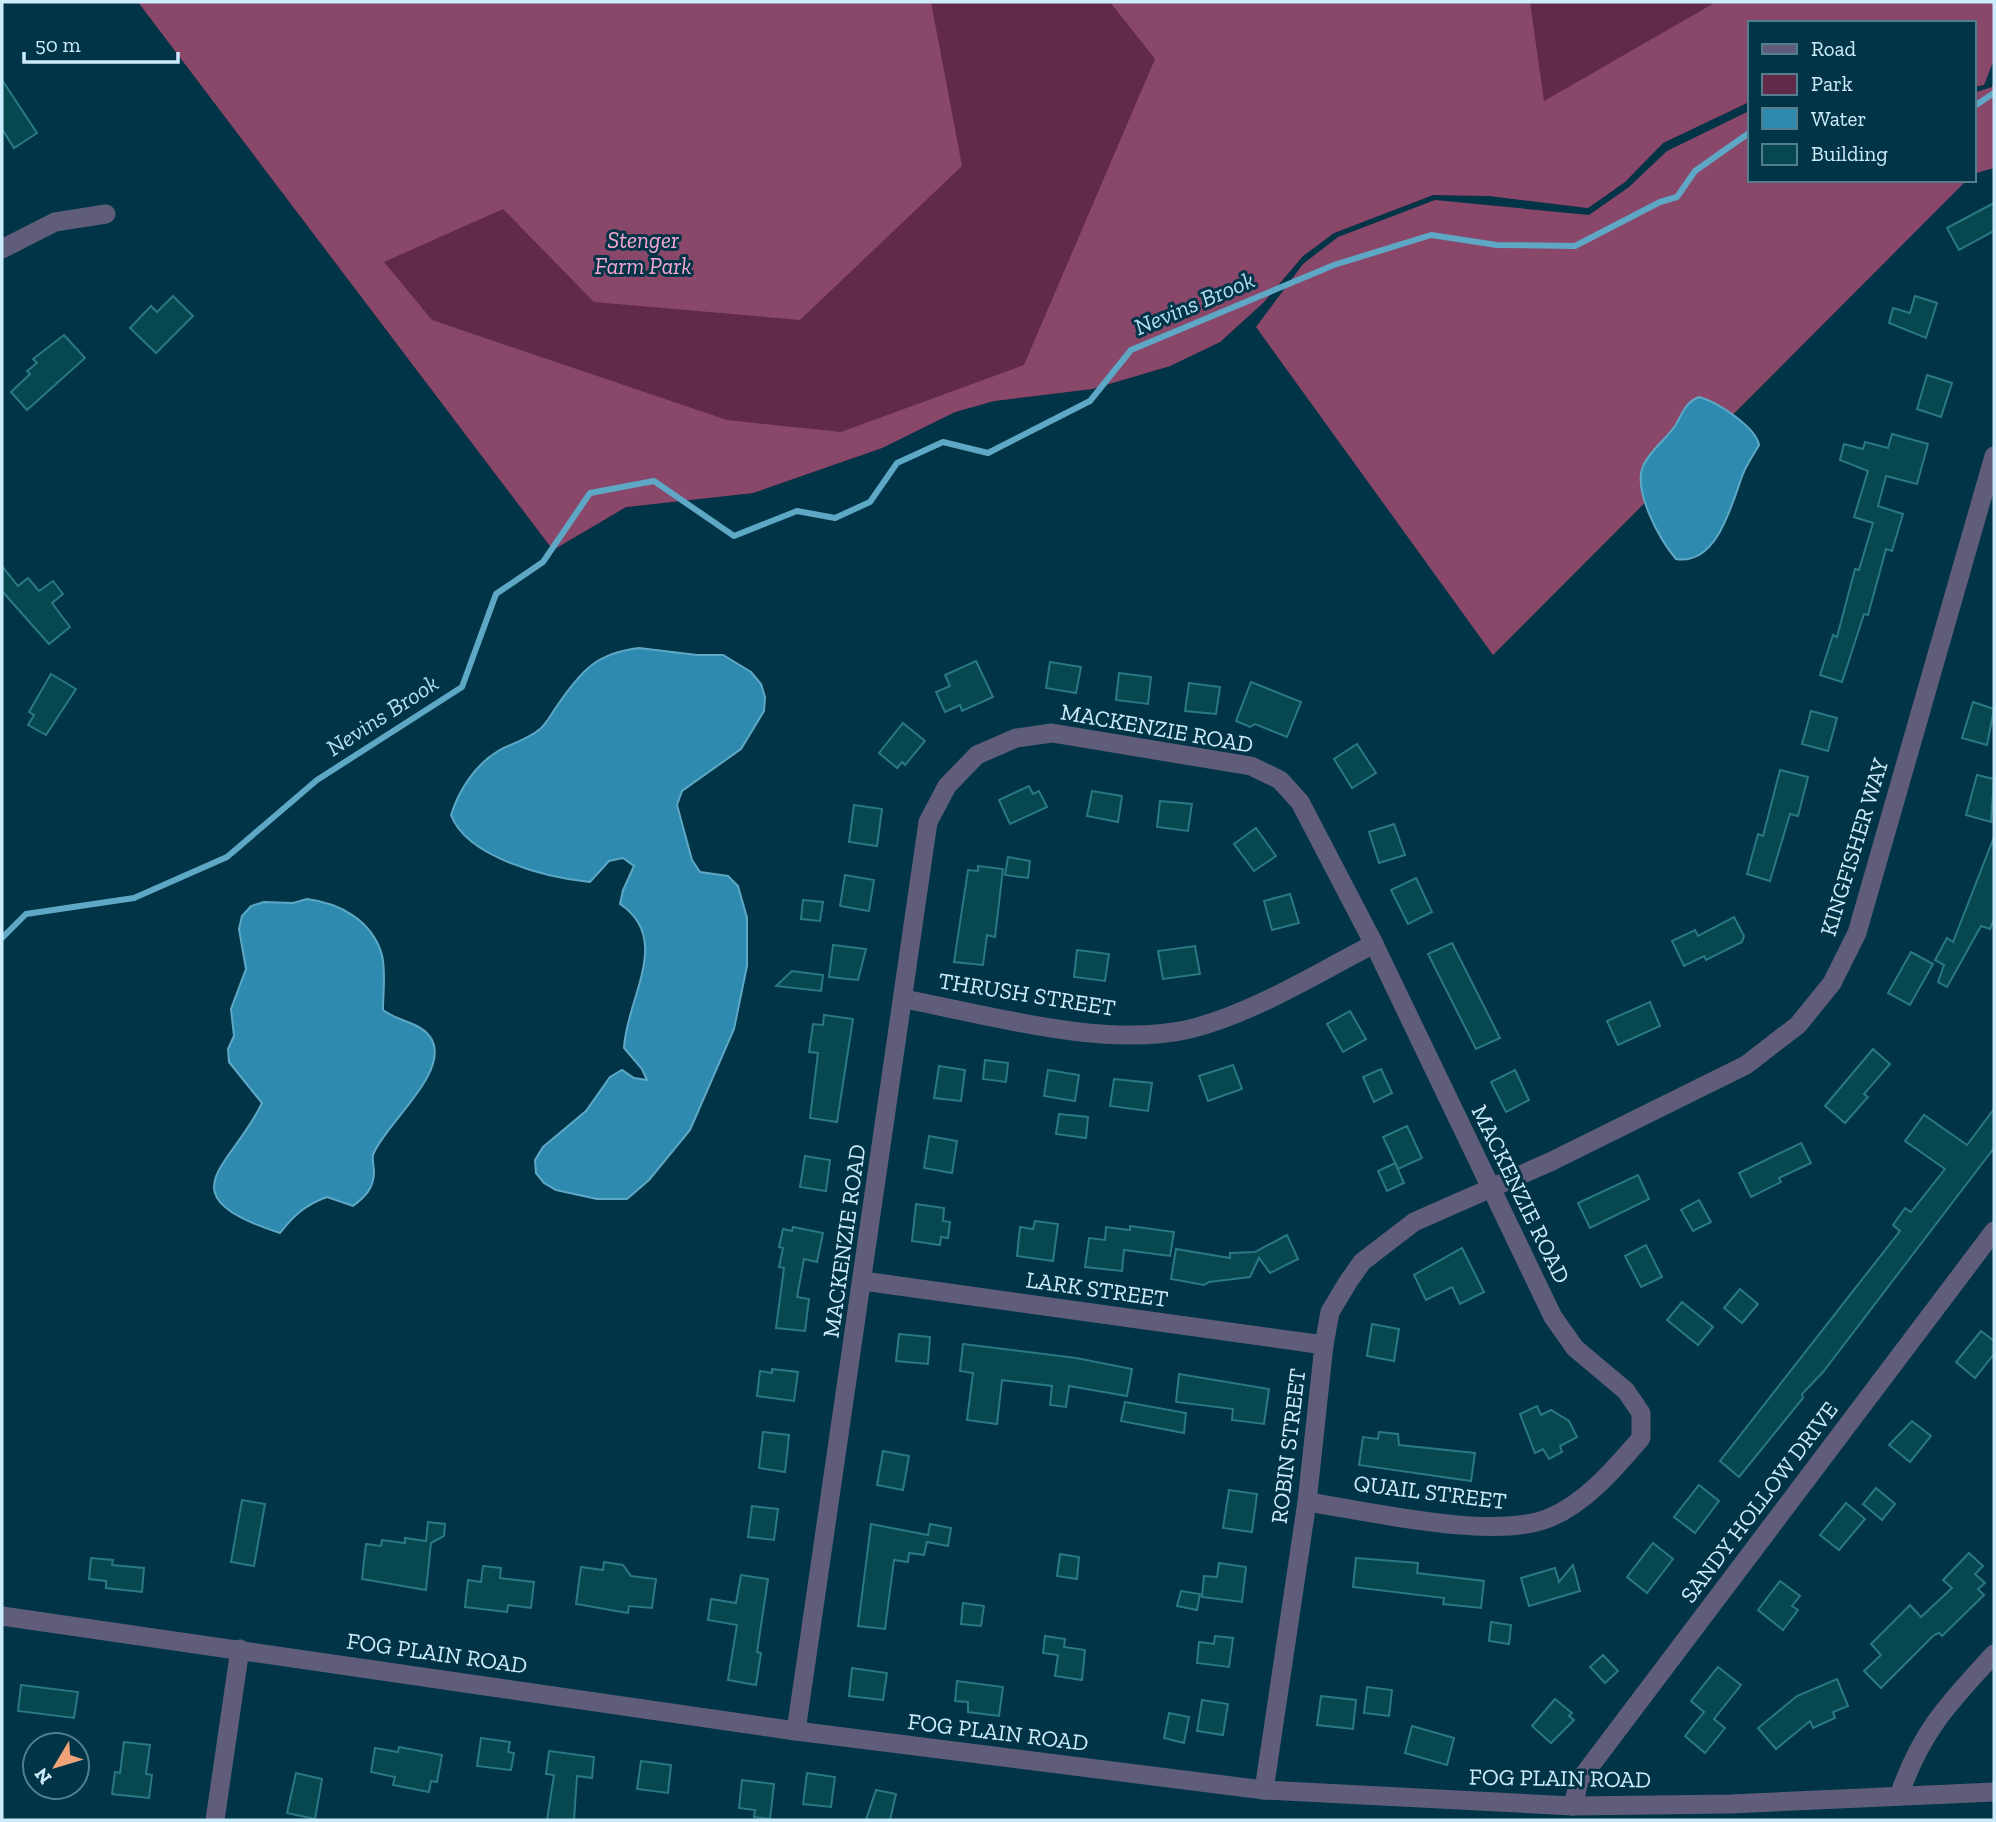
<svg xmlns="http://www.w3.org/2000/svg" width="1996" height="1822" viewBox="0 0 1996 1822" font-family="'Zilla Slab',serif">
<style>
.green{fill:#602a48}
.forest{fill:#89476a}
.water{fill:#2e8baf;stroke:#5ea8c6;stroke-width:2}
.lines{fill:none;stroke-linecap:round;stroke-linejoin:round}
.stream{stroke:#5ea8c6;stroke-width:6}
.building{fill:#074850;stroke:#297883;stroke-width:2}
.minor{stroke:#5f5d7a;stroke-width:19}
.tertiary{stroke:#5f5d7a;stroke-width:19}
.labels{text-anchor:middle;dominant-baseline:central;stroke-width:6;stroke-linejoin:round;paint-order:stroke}
.park-label{font-size:23px;font-style:italic;fill:#f7a8d0;stroke:#003446}
.street-label{font-size:23px;fill:#cdecfb;stroke:#003446}
.water-label{font-size:24px;font-style:italic;fill:#b3def2;stroke:#003446}
</style>
<rect width="100%" height="100%" fill="#003446"/>
<polygon class="green" points="138,2 1994,2 1994,59 1984,85 1973,87 1973,23 1749,23 1749,102 1663,143 1625,182 1588,208 1490,196 1433,195 1334,233 1303,256 1263,303 1220,342 1170,366 1092,389 994,401 955,412 882,448 753,493 626,507 553,550"/>
<g class="forest">
<polygon points="138,2 931,2 962,166 800,320 594,302 503,209 384,262 432,320 727,420 841,432 1024,365 1155,59 1110,2 1530,2 1544,101 1716,2 1994,2 1994,59 1984,85 1973,87 1973,23 1749,23 1749,102 1663,143 1625,182 1588,208 1490,196 1433,195 1334,233 1303,256 1263,303 1220,342 1170,366 1092,389 994,401 955,412 882,448 753,493 626,507 553,550"/>
<polygon points="1994,82 1994,168 1973,174 1973,93 1992,87"/>
<polygon points="1749,111 1749,180 1967,180 1493,655 1256,327 1303,264 1338,237 1435,200 1589,215 1629,187 1667,151"/>
</g>
<g class="water">
<path d="M1699 397C1716 401 1756 427 1759 445 1754 454 1747 464 1743 474 1732 502 1718 566 1676 559 1660 540 1631 489 1644 464 1651 450 1666 439 1675 426 1682 415 1685 402 1699 397Z"/>
<path d="M639 648 697 655H723L751 672 761 684 765 697 764 711 741 749 682 791 677 805 692 860 700 872 728 876 738 886 747 918V966L734 1029 690 1130 649 1180 627 1199H597L556 1190 544 1183 536 1173 535 1160 543 1147 586 1111 610 1077 622 1070 634 1078 647 1080 642 1069 624 1048C626 999 673 939 620 904L623 890 634 866 623 858 609 861 590 882C548 878 467 858 451 815 459 790 475 765 498 751 512 743 527 740 540 729 548 722 553 711 559 703 582 670 597 653 639 648Z"/>
<path d="M307 899C339 903 372 920 382 955 386 972 383 993 383 1010 398 1022 423 1022 432 1040 449 1074 384 1125 373 1155 372 1160 374 1167 374 1171 374 1188 366 1196 353 1206L327 1197C305 1205 294 1215 280 1233 163 1195 231 1168 262 1103L229 1062 228 1049 234 1036 231 1009 246 969 239 929 242 916 251 906 264 902 293 903Z"/>
</g>
<g class="lines">
<g class="stream">
<polyline points="1973,107 1994,93"/>
<polyline points="2,938 26,914 134,898 227,857 317,780 462,687 496,594 543,562 590,493 654,481 734,536 797,511 835,518 870,502 897,463 943,442 988,453 1090,401 1131,350 1334,265 1431,235 1497,245 1575,246 1660,202 1677,197 1695,171 1749,133"/>
</g>
</g>
<g class="building">
<polygon points="2,80 37,133 14,148 2,129"/>
<polygon points="1994,203 1994,231 1959,250 1947,228"/>
<polygon points="173,296 193,316 156,353 130,328 151,306 157,312"/>
<polygon points="1915,296 1937,303 1926,338 1889,323 1893,308 1910,313"/>
<polygon points="64,335 85,358 27,410 11,392 30,374 27,371 37,363 33,359"/>
<polygon points="1927,375 1952,383 1941,417 1917,409"/>
<polygon points="1892,434 1928,444 1917,484 1886,476 1878,506 1903,514 1892,551 1886,549 1868,615 1864,614 1842,682 1820,675 1833,635 1837,637 1855,569 1859,570 1873,523 1854,517 1868,471 1840,460 1844,444 1863,449 1865,442 1888,448"/>
<polygon points="2,566 18,586 28,578 39,591 53,581 63,594 52,603 70,627 49,644 2,591"/>
<polygon points="976,661 993,697 962,711 960,705 945,712 936,692 950,686 945,675"/>
<polygon points="1050,662 1081,667 1076,693 1046,688"/>
<polygon points="1119,673 1151,677 1148,704 1116,700"/>
<polygon points="51,674 76,689 46,735 28,725 34,715 29,712"/>
<polygon points="1251,682 1301,702 1287,737 1255,724 1250,727 1236,721"/>
<polygon points="1189,683 1220,687 1216,714 1185,711"/>
<polygon points="1973,702 1994,709 1987,745 1962,738"/>
<polygon points="1811,711 1837,718 1828,751 1802,744"/>
<polygon points="903,723 925,741 905,765 902,762 897,768 879,753"/>
<polygon points="1357,744 1376,773 1352,788 1334,759"/>
<polygon points="1780,770 1808,777 1798,816 1790,814 1770,881 1747,874 1758,834 1763,836"/>
<polygon points="1977,775 1994,779 1991,822 1966,815"/>
<polygon points="1029,786 1033,794 1039,791 1047,807 1010,824 999,800"/>
<polygon points="1092,791 1122,796 1118,822 1087,816"/>
<polygon points="1160,801 1192,804 1188,831 1157,827"/>
<polygon points="854,805 882,809 877,846 849,842"/>
<polygon points="1394,824 1405,855 1379,863 1369,832"/>
<polygon points="1256,828 1276,856 1254,871 1234,844"/>
<polygon points="1994,837 1994,919 1990,929 1981,926 1947,987 1938,982 1944,965 1935,960 1947,938 1953,942"/>
<polygon points="1008,857 1030,861 1028,878 1005,875"/>
<polygon points="978,866 1003,869 995,937 987,935 983,965 954,962 968,870 978,871"/>
<polygon points="845,875 874,880 869,911 840,906"/>
<polygon points="1416,878 1432,912 1408,924 1391,890"/>
<polygon points="1290,894 1299,923 1272,930 1264,901"/>
<polygon points="803,900 823,902 820,921 801,919"/>
<polygon points="1734,917 1744,936 1742,942 1706,960 1704,956 1684,966 1672,941 1695,930 1698,936"/>
<polygon points="1452,943 1500,1038 1476,1049 1428,954"/>
<polygon points="833,945 866,949 858,980 829,977"/>
<polygon points="1195,946 1200,974 1163,979 1158,951"/>
<polygon points="1077,950 1109,954 1105,981 1074,977"/>
<polygon points="1911,952 1933,964 1910,1005 1888,993"/>
<polygon points="792,971 823,975 821,991 776,986"/>
<polygon points="1650,1002 1660,1026 1618,1045 1607,1021"/>
<polygon points="1350,1011 1366,1039 1343,1052 1327,1024"/>
<polygon points="824,1015 853,1019 837,1122 810,1118 818,1053 809,1052 813,1024 823,1025"/>
<polygon points="1873,1049 1890,1064 1864,1094 1868,1097 1845,1123 1825,1106"/>
<polygon points="985,1060 1008,1063 1006,1082 983,1079"/>
<polygon points="1233,1065 1242,1089 1208,1101 1199,1076"/>
<polygon points="939,1066 965,1070 961,1101 934,1098"/>
<polygon points="1381,1069 1392,1093 1374,1102 1363,1077"/>
<polygon points="1048,1070 1079,1075 1075,1101 1044,1096"/>
<polygon points="1515,1070 1529,1100 1506,1112 1491,1082"/>
<polygon points="1114,1079 1152,1083 1148,1111 1110,1106"/>
<polygon points="1994,1109 1994,1148 1823,1372 1802,1394 1803,1398 1739,1477 1720,1461 1900,1231 1893,1225 1905,1208 1911,1212 1945,1169 1905,1141 1924,1115 1967,1145"/>
<polygon points="1059,1114 1088,1117 1086,1138 1056,1134"/>
<polygon points="1407,1126 1422,1158 1398,1169 1383,1137"/>
<polygon points="929,1136 957,1141 952,1173 924,1168"/>
<polygon points="1801,1143 1811,1163 1779,1178 1781,1182 1751,1197 1739,1173"/>
<polygon points="805,1156 830,1160 826,1191 800,1187"/>
<polygon points="1395,1163 1404,1183 1387,1191 1378,1171"/>
<polygon points="1638,1175 1649,1199 1590,1228 1578,1203"/>
<polygon points="1699,1200 1711,1222 1693,1231 1681,1210"/>
<polygon points="916,1204 944,1208 943,1221 950,1222 948,1238 941,1237 940,1245 912,1241"/>
<polygon points="1035,1221 1058,1224 1053,1261 1017,1256 1020,1227 1033,1229"/>
<polygon points="1130,1226 1174,1232 1170,1256 1124,1250 1122,1271 1085,1267 1089,1238 1105,1240 1106,1227 1130,1230"/>
<polygon points="793,1227 823,1233 817,1262 804,1259 797,1297 809,1299 805,1331 776,1328 784,1268 779,1267 783,1248 779,1247 783,1229 792,1231"/>
<polygon points="1287,1235 1298,1259 1270,1273 1259,1258 1250,1277 1209,1282 1204,1285 1171,1279 1176,1249 1230,1258 1230,1253 1255,1252"/>
<polygon points="1646,1245 1662,1277 1641,1287 1625,1256"/>
<polygon points="1462,1248 1484,1292 1460,1304 1452,1287 1426,1300 1414,1275"/>
<polygon points="1740,1289 1758,1304 1742,1323 1724,1308"/>
<polygon points="1682,1302 1713,1327 1698,1345 1667,1320"/>
<polygon points="1372,1324 1399,1329 1394,1361 1367,1356"/>
<polygon points="1981,1331 1994,1341 1994,1354 1975,1378 1956,1362"/>
<polygon points="899,1334 930,1337 928,1364 896,1361"/>
<polygon points="963,1344 1076,1358 1132,1369 1127,1396 1069,1386 1066,1407 1050,1405 1052,1386 1002,1380 997,1424 967,1420 973,1373 960,1371"/>
<polygon points="772,1369 798,1372 794,1401 757,1396 760,1371 772,1373"/>
<polygon points="1179,1374 1269,1389 1264,1424 1232,1420 1233,1409 1176,1402"/>
<polygon points="1125,1402 1186,1413 1184,1433 1121,1421"/>
<polygon points="1537,1406 1541,1415 1551,1410 1569,1421 1577,1437 1560,1446 1562,1452 1549,1459 1543,1449 1535,1453 1520,1414"/>
<polygon points="1912,1421 1931,1436 1910,1462 1889,1445"/>
<polygon points="763,1432 789,1435 785,1472 759,1468"/>
<polygon points="1379,1432 1398,1434 1399,1445 1475,1453 1471,1481 1359,1465 1363,1437 1378,1439"/>
<polygon points="883,1451 909,1456 903,1490 877,1485"/>
<polygon points="1699,1485 1719,1501 1695,1533 1674,1517"/>
<polygon points="1876,1488 1895,1504 1882,1520 1863,1504"/>
<polygon points="1229,1490 1257,1494 1252,1532 1223,1528"/>
<polygon points="242,1500 265,1504 254,1566 231,1562"/>
<polygon points="1846,1503 1865,1519 1839,1550 1820,1535"/>
<polygon points="752,1506 778,1509 774,1540 748,1537"/>
<polygon points="428,1522 445,1524 444,1536 431,1543 426,1590 362,1579 366,1544 381,1546 382,1540 405,1543 405,1538 426,1541"/>
<polygon points="871,1524 928,1535 930,1524 951,1528 948,1546 927,1542 924,1555 909,1553 908,1562 894,1560 885,1629 858,1626"/>
<polygon points="1653,1543 1673,1559 1647,1593 1627,1577"/>
<polygon points="1969,1553 1983,1566 1975,1574 1985,1583 1978,1589 1984,1595 1942,1636 1939,1633 1934,1635 1881,1688 1864,1671 1881,1655 1871,1644 1910,1605 1921,1617 1952,1588 1943,1580"/>
<polygon points="1060,1554 1079,1557 1077,1579 1057,1576"/>
<polygon points="91,1558 113,1560 112,1565 144,1568 142,1592 106,1588 106,1581 89,1579"/>
<polygon points="1356,1558 1418,1563 1417,1573 1484,1581 1481,1608 1443,1604 1444,1598 1353,1587"/>
<polygon points="604,1562 623,1565 631,1576 656,1579 652,1608 629,1606 628,1613 576,1604 581,1567 603,1570"/>
<polygon points="1219,1563 1246,1567 1242,1602 1202,1597 1204,1576 1217,1577"/>
<polygon points="1573,1565 1580,1591 1529,1606 1521,1578 1555,1568 1559,1582"/>
<polygon points="483,1566 501,1568 500,1578 534,1582 531,1608 508,1605 507,1612 465,1607 468,1580 481,1582"/>
<polygon points="741,1575 768,1579 757,1652 761,1653 756,1685 728,1680 737,1625 708,1620 711,1599 736,1603"/>
<polygon points="1780,1581 1800,1596 1792,1606 1798,1610 1783,1630 1758,1610"/>
<polygon points="1181,1591 1200,1594 1197,1610 1177,1606"/>
<polygon points="963,1603 984,1606 981,1626 961,1624"/>
<polygon points="1491,1622 1511,1625 1509,1644 1489,1641"/>
<polygon points="1045,1636 1065,1639 1064,1647 1085,1650 1082,1680 1055,1676 1058,1655 1043,1653"/>
<polygon points="1215,1636 1233,1638 1229,1667 1197,1663 1199,1642 1214,1644"/>
<polygon points="1603,1655 1618,1671 1605,1683 1590,1667"/>
<polygon points="1718,1667 1741,1685 1714,1719 1725,1728 1705,1753 1685,1736 1704,1712 1691,1701"/>
<polygon points="852,1668 887,1673 883,1700 849,1696"/>
<polygon points="1837,1679 1848,1706 1833,1712 1835,1718 1813,1728 1810,1721 1776,1749 1758,1728 1797,1696"/>
<polygon points="957,1681 1003,1687 999,1716 968,1712 968,1702 955,1701"/>
<polygon points="21,1685 78,1692 74,1718 18,1711"/>
<polygon points="1367,1687 1392,1690 1389,1716 1364,1713"/>
<polygon points="1321,1696 1356,1700 1353,1729 1317,1725"/>
<polygon points="1555,1699 1572,1713 1569,1716 1574,1720 1551,1743 1532,1726"/>
<polygon points="1202,1700 1228,1704 1223,1735 1197,1731"/>
<polygon points="1169,1713 1189,1717 1184,1743 1164,1738"/>
<polygon points="1412,1726 1454,1738 1447,1765 1405,1753"/>
<polygon points="481,1738 510,1742 508,1752 514,1753 511,1770 477,1766"/>
<polygon points="124,1742 150,1745 146,1774 152,1775 149,1798 112,1794 115,1772 120,1773"/>
<polygon points="399,1747 442,1755 437,1782 431,1781 429,1792 393,1785 395,1777 371,1772 375,1748 398,1752"/>
<polygon points="549,1751 594,1757 592,1778 577,1776 574,1820 547,1820 554,1775 546,1774"/>
<polygon points="641,1761 671,1765 668,1793 637,1789"/>
<polygon points="296,1773 322,1779 315,1819 287,1813"/>
<polygon points="807,1773 835,1777 831,1807 803,1804"/>
<polygon points="742,1780 774,1784 770,1819 754,1817 755,1810 739,1808"/>
<polygon points="876,1790 896,1794 890,1820 866,1820"/>
</g>
<g class="lines">
<g class="minor">
<polyline points="2,249 55,222 106,214"/>
<path d="M904 999C989 1015 1105 1049 1190 1029 1254 1013 1315 974 1374 944"/>
<polyline points="863,1281 1324,1345"/>
<path d="M796 1731 928 822 947 786 977 755 1016 738 1052 733 1251 766 1280 780 1300 802 1374 944 1553 1317 1575 1348 1626 1391 1641 1413V1438C1616 1467 1586 1503 1549 1518 1493 1541 1369 1511 1307 1502"/>
<polyline points="1264,1790 1307,1502 1324,1345 1330,1312 1348,1282 1362,1262 1414,1222 1550,1162 1746,1065 1798,1025 1832,983 1857,933 1994,456"/>
<path d="M1899 1796C1921 1731 1949 1703 1994 1654"/>
<polyline points="1573,1806 1579,1781 1994,1231"/>
<polyline points="215,1820 240,1649"/>
</g>
<polyline class="tertiary" points="2,1616 796,1731 1264,1790 1573,1806 1731,1804 1994,1792"/>
</g>
<g class="labels">
<g class="park-label">
<text x="643" y="240">Stenger<tspan x="643" dy="26">Farm Park</tspan></text>
</g>
<g class="street-label">
<text transform="translate(1157 728) rotate(10)">MACKENZIE ROAD</text>
<text transform="translate(1854 847) rotate(-73)">KINGFISHER WAY</text>
<text transform="translate(1027 994) rotate(9)">THRUSH STREET</text>
<text transform="translate(1521 1194) rotate(64)">MACKENZIE ROAD</text>
<text transform="translate(844 1241) rotate(-82)">MACKENZIE ROAD</text>
<text transform="translate(1097 1289) rotate(8)">LARK STREET</text>
<text transform="translate(1288 1446) rotate(-83)">ROBIN STREET</text>
<text transform="translate(1430 1492) rotate(7)">QUAIL STREET</text>
<text transform="translate(1759 1502) rotate(-53)">SANDY HOLLOW DRIVE</text>
<text transform="translate(437 1653) rotate(8)">FOG PLAIN ROAD</text>
<text transform="translate(998 1732) rotate(7)">FOG PLAIN ROAD</text>
<text transform="translate(1560 1778) rotate(1)">FOG PLAIN ROAD</text>
</g>
<g class="water-label">
<text transform="translate(1194 303) rotate(-23)">Nevins Brook</text>
<text transform="translate(382 715) rotate(-33)">Nevins Brook</text>
</g>
</g>
<rect width="1996" height="1822" fill="none" stroke="#cdecfb" stroke-width="7"/>
<rect x="1748" y="21" width="228" height="161" fill="#003446" stroke="#527e8e" stroke-width="2"/>
<rect x="1762" y="44" width="35" height="10" fill="#5f5d7a" stroke="#527e8e" stroke-width="2"/>
<text x="1811" y="56" font-size="21" fill="#cdecfb">Road</text>
<rect x="1762" y="74" width="35" height="21" fill="#602a48" stroke="#527e8e" stroke-width="2"/>
<text x="1811" y="91" font-size="21" fill="#cdecfb">Park</text>
<rect x="1762" y="108" width="35" height="21" fill="#2e8baf" stroke="#527e8e" stroke-width="2"/>
<text x="1811" y="126" font-size="21" fill="#cdecfb">Water</text>
<rect x="1762" y="144" width="35" height="21" fill="#074850" stroke="#527e8e" stroke-width="2"/>
<text x="1811" y="161" font-size="21" fill="#cdecfb">Building</text>
<g transform="translate(56 1766) rotate(232)"><circle r="33" fill="#003446" stroke="#527e8e" stroke-width="2"/>
<path d="M0-5L12 26L0 18L-12 26Z" fill="#f0a279"/>
<text y="-10" font-size="19" font-weight="bold" text-anchor="middle" fill="#cdecfb">N</text>
</g>
<path d="M24 52v10h154v-10" fill="none" stroke="#cdecfb" stroke-width="3.5"/>
<text x="35" y="52" font-size="21" fill="#cdecfb" stroke="#003446" stroke-width="5" paint-order="stroke">50 m</text>
</svg>
